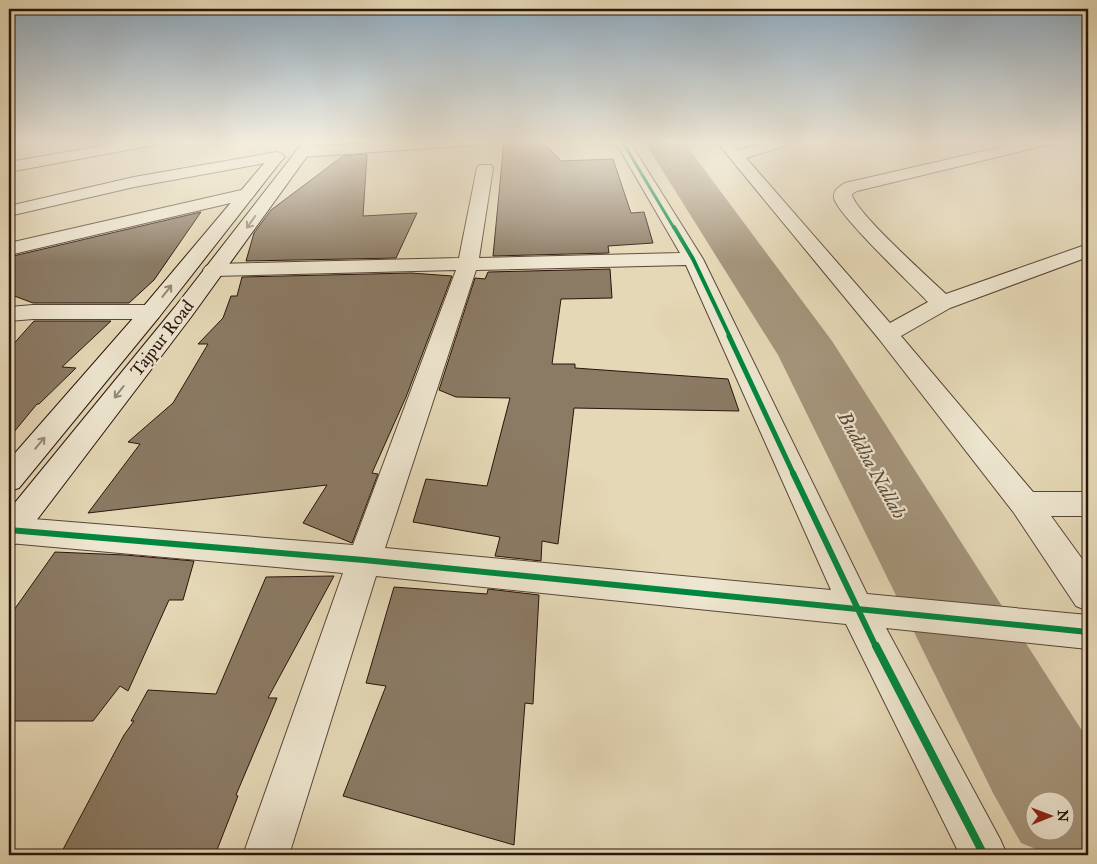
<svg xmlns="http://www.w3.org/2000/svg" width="1097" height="864" viewBox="0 0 1097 864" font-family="'IM FELL Great Primer',serif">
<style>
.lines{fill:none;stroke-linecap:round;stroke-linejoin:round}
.river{fill:#a5957c;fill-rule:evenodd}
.building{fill:#8b7a64;stroke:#29140c}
.minor-casing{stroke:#584536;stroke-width:2}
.secondary-casing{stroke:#29140c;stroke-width:2}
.minor{fill:#eee6d0;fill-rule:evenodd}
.secondary{fill:#eee6d0;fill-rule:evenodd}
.cycleway-far4-casing{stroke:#eee6d0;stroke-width:5}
.cycleway-far3-casing{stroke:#eee6d0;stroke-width:6}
.cycleway-far2-casing{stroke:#eee6d0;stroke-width:8}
.cycleway-far1-casing{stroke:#eee6d0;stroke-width:9}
.cycleway-casing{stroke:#eee6d0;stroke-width:11}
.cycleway-far4{stroke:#00873e;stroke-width:3}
.cycleway-far3{stroke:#00873e;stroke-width:4}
.cycleway-far2{stroke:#00873e;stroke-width:5}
.cycleway-far1{stroke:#00873e;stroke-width:6}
.cycleway{stroke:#00873e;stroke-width:8}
.oneway{stroke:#958878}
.labels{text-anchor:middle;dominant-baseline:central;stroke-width:4.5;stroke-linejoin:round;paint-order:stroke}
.street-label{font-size:18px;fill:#29140c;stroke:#eee6d0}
.water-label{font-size:19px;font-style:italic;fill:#5b4839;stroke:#eee6d0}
</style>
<rect width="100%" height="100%" fill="#e5d8b6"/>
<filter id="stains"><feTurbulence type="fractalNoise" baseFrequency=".004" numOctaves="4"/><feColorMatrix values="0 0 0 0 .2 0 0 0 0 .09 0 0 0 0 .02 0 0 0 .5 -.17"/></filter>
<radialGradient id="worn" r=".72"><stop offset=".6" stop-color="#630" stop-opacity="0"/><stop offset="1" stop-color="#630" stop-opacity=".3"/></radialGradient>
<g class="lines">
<path class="river" d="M644 141H683L832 341 1088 740V849L1073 855H1051L1021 843 993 793 778 355ZM1034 802H1064V832H1034Z"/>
</g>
<g class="building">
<polygon points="504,141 542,141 561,161 613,159 631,213 644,212 653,243 608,246 609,253 493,256"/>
<polygon points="367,154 363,216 417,213 396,258 246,261 254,233 271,210 343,156"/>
<polygon points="201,212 154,280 129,303 33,303 9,294 9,257"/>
<polygon points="610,269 612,298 561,299 552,364 575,364 575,368 728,379 739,411 574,408 558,544 542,541 541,561 495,556 500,537 413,522 426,479 487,486 510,398 456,397 439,390 475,278 485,279 488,272"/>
<polygon points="411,273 452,276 406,397 372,473 378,474 352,543 303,523 327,485 88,513 140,444 128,442 173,403 208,344 198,344 223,318 231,296 237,296 242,277"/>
<polygon points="34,321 111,321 62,367 76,368 39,404 37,404 9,438 9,349"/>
<polygon points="55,552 125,555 194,561 183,600 169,600 128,691 120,686 93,721 9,721 9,617"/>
<polygon points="334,576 268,698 277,698 236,795 238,796 215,855 60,855 124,735 134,721 131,721 148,690 216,694 266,577"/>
<polygon points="394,587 487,594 488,589 539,595 533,704 525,703 514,845 343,796 386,686 366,683"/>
</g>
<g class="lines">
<defs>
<g id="minor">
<polygon points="130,141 161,141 159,144 154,145 9,172 9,162"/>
<polygon points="408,141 482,141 480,144 475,145 303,157 298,155 295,152 298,149 303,147"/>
<path d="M615 141H629L703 259 867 594 1088 615V649L886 628 1000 839 1007 855H960L846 624 376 576 289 855H243L343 573 9 543V517L353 545 456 270 213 276 206 274 203 270 206 266 213 264 459 258 477 168 479 165H491L493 168 479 258 680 253ZM686 265 831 590 385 548 476 270Z"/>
<path d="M716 141H731L739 150 771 141H793L791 144 746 158 890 323 928 302C912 285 837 214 834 198 833 190 839 187 845 183L1028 141H1053L1051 144 857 191 852 194C852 209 930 279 946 294L1088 244V257L950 308 901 336 1033 492H1088V516H1051L1088 567V611L1076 606 1014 513 879 339Z"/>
<polygon points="277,152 282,154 285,157 282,160 134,187 9,216 9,206 134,177"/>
<polygon points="246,189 252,190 255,194 252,198 9,255 9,243"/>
<polygon points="33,305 151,305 159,307 162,312 159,317 151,319 33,319 9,321 9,307"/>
</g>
<g id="secondary">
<polygon points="304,141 318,141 191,317 20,542 9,546 9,510 175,307"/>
<polygon points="276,153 281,155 284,158 281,161 159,317 19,488 9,491 9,460 143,307 271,155"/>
</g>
</defs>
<use href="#minor" class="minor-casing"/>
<use href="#secondary" class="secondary-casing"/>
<use href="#minor" class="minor"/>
<use href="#secondary" class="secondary"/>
<defs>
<polyline id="cycleway-far4" points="622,141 674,228"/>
<polyline id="cycleway-far3" points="674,227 693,259 730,337"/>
<polyline id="cycleway-far2" points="729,336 794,475"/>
<g id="cycleway-far1">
<polyline points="793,473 876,647"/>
<polyline points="9,530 364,560 1088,632"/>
</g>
<polyline id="cycleway" points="876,646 984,855"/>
</defs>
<use href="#cycleway-far4" class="cycleway-far4-casing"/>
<use href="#cycleway-far3" class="cycleway-far3-casing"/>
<use href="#cycleway-far2" class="cycleway-far2-casing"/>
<use href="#cycleway-far1" class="cycleway-far1-casing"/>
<use href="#cycleway" class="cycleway-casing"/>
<use href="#cycleway-far4" class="cycleway-far4"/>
<use href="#cycleway-far3" class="cycleway-far3"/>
<use href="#cycleway-far2" class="cycleway-far2"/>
<use href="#cycleway-far1" class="cycleway-far1"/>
<use href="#cycleway" class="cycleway"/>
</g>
<defs><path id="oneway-shaft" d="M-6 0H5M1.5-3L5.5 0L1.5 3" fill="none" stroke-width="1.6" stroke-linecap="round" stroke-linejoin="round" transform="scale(1.25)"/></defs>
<g class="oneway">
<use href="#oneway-shaft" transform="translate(251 222) rotate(125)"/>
<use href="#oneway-shaft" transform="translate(167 291) rotate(-52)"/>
<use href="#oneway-shaft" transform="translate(119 392) rotate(128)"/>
<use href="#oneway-shaft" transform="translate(40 443) rotate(-50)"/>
</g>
<linearGradient id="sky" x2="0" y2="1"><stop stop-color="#8da8bd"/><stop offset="0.54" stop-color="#f3edde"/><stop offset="1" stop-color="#f3edde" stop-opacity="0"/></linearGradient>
<rect width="1097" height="262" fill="url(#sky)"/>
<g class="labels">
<g class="street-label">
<text transform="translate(162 338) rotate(-52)">Tajpur Road</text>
</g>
<g class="water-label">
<text transform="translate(872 465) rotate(61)">Buddha Nallah</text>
</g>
</g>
<rect width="1097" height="864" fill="none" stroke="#e5d8b6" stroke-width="30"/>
<rect x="10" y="10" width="1077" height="844" fill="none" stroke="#29140c" stroke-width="2.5"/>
<rect x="15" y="15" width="1067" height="834" fill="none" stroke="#29140c"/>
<g transform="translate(1050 816) rotate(89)"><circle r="24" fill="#eee6d0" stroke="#9f9282"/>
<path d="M0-4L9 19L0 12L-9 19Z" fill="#8f2418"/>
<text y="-8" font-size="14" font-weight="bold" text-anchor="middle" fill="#29140c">N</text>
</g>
<rect width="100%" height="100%" filter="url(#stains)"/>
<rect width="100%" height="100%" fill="url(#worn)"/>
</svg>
